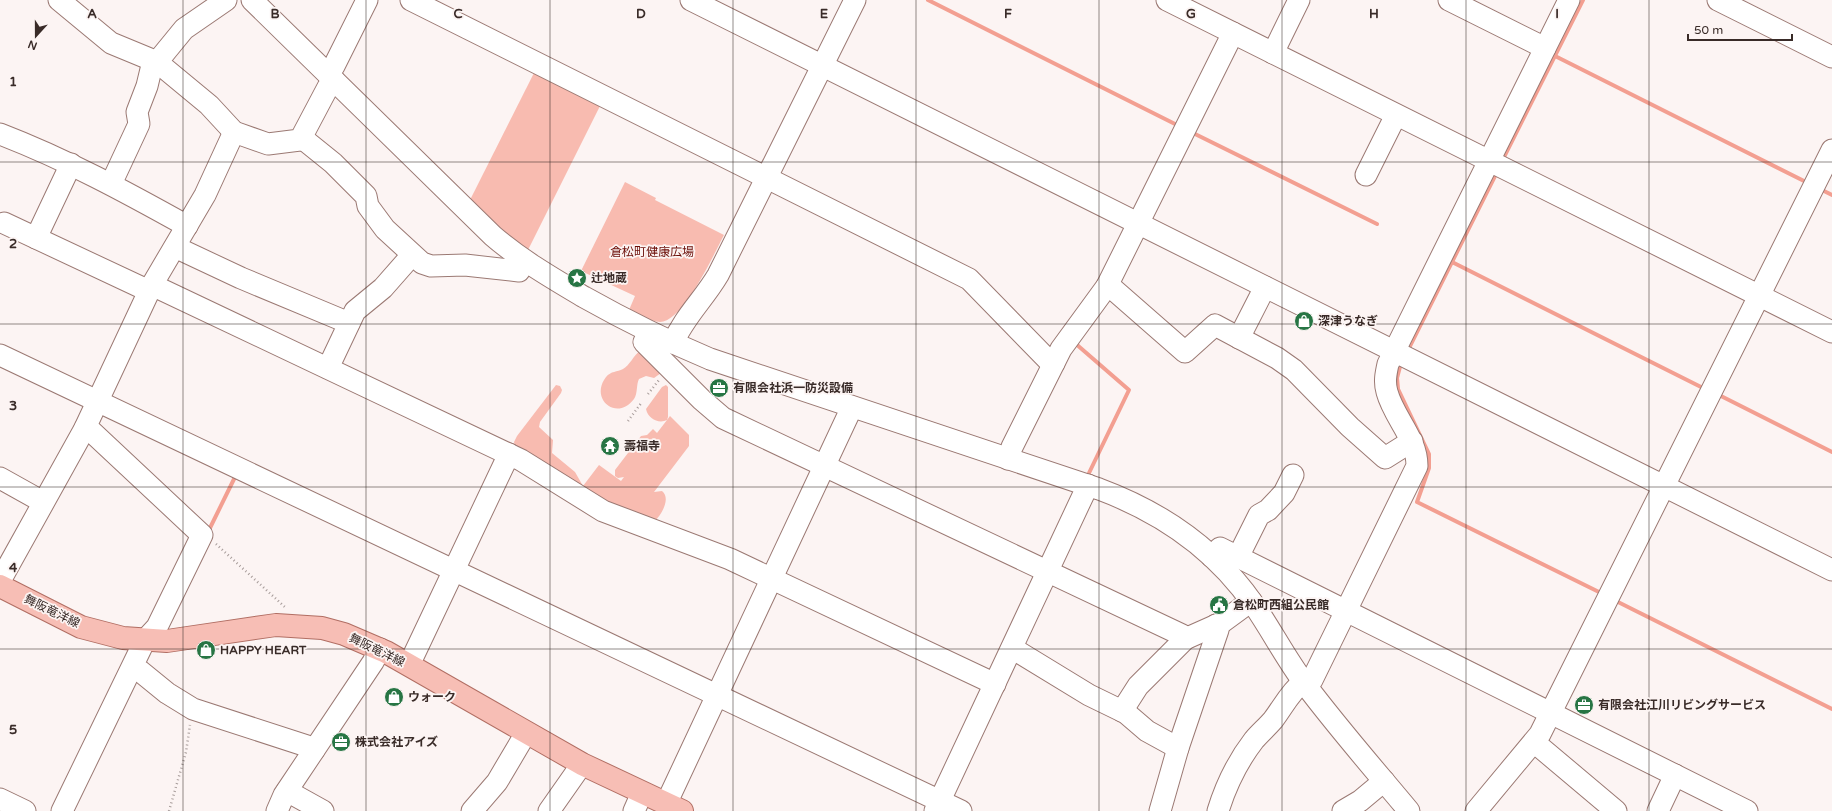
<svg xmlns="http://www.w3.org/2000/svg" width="1832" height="811" viewBox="0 0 1832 811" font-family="'Varela Round','Noto Sans JP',sans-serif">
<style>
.green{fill:#f8bbb0}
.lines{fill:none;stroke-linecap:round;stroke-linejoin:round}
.stream{stroke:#f39f91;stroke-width:4}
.minor-casing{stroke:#9b7973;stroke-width:23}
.major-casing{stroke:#b16e63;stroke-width:24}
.path{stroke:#a79c9a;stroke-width:2.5;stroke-dasharray:1 3;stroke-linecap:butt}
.minor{stroke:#fff;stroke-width:21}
.major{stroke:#f7beb5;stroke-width:22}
.grid{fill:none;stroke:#392b28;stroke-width:1;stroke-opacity:0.55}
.labels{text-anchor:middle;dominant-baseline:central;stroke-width:3.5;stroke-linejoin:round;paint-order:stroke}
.park-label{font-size:12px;fill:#6b0d07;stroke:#fcf4f3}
.poi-label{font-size:12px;font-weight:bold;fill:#392b28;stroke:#fcf4f3;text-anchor:start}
.street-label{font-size:12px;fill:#392b28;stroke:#fcf4f3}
.grid-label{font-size:13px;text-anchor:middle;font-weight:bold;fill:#392b28;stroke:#fcf4f3;stroke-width:3.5;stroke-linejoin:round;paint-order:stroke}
</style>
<rect width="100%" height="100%" fill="#fcf4f3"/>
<g class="green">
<polygon points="537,67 603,100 527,252 469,202"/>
<path d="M625 182 656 198 655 200 724 235C714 254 683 322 660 322 651 322 637 313 629 310L635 296 581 271Z"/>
<path d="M640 351 661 373 654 378 646 376 639 379C636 385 638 393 634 399 617 422 589 399 606 377 611 371 617 372 623 369 630 365 633 356 640 351Z"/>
<path d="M556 385 560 386 562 390 561 393 540 422 539 427 553 440 552 453 575 472 583 486 599 465 621 481 624 477 618 478 615 476V470L641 436 647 435 653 429 657 433 667 420C659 424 648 419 646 409L662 387 666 385 668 387V417L667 420 670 416 689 435V446L654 492 662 491C671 498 662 514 655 521L626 516 515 447 514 442 517 436Z"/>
</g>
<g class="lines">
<g class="stream">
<polyline points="928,0 1179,126"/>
<polyline points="1555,56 1808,183"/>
<polyline points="1191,132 1377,224"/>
<polyline points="1503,159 1583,0"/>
<polyline points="1820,189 1832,195"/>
<polyline points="1452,262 1705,389"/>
<polyline points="1074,347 1076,344 1129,390 1089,473"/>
<polyline points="1408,350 1496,174"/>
<polyline points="1401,363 1397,378 1398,389 1429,454 1429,468 1417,502 1603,594"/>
<polyline points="1717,394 1832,452"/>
<polyline points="208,532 236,475"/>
<polyline points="1614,600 1832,709"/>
</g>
<defs>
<g id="minor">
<polyline points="59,0 111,43 157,62 209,105 234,132 268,144 300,140 328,87 334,80"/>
<path d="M252 0 493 236C521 260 552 278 584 297 625 320 667 341 710 359L1099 489C1161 512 1216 550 1254 605 1272 631 1286 659 1305 684 1338 728 1374 769 1409 811"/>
<polyline points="411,0 969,279 1048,360 1054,363"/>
<polyline points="691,0 1832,570"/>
<polyline points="1167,0 1832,332"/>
<polyline points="1449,0 1545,48"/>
<polyline points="1718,0 1832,57"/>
<polyline points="1273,53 1299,0"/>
<polyline points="157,62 184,29 226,0"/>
<polyline points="327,73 334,66 367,0"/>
<path d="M0 134C65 159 126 192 187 226"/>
<polyline points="302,138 333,163 366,196 368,206 385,229 422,263 431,266 465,265 519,271 525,262"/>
<polyline points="1366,175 1396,115"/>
<polyline points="111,184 139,124 137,112 147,86 153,61"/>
<polyline points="4,223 149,291"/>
<polyline points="36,238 71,164"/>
<polyline points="175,247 241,278 349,323"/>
<polyline points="152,285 521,460 603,511 730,559 995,684"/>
<polyline points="1107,286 1113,289 1185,352 1215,325 1277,358 1294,370 1350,427 1385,458 1412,441"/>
<polyline points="649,332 644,342 702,400 723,418 1182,635 1185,639"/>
<polyline points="1239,338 1265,287"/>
<path d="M673 343C684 317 704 299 718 275L855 0"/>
<polyline points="0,355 961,811"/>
<polyline points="328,368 355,311 383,288 412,255"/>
<polyline points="1008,459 1012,447 1061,349 1107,286 1233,33"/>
<polyline points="0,478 43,502"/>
<polyline points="1212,557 1220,548 1747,811"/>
<polyline points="1238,557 1259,515 1268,510 1284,493 1293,475"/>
<polyline points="0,581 85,428 152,285 205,195 234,132"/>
<polyline points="1012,648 1089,695 1126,713 1147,731 1178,748"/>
<polyline points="409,665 509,454"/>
<polyline points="133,667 140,671 167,693 193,709 307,746 314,750"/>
<path d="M1305 685 1312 680 1417 466C1417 438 1394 418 1387 392 1384 382 1386 373 1388 364L1569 0"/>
<polyline points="1122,711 1138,686 1185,639 1221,623 1251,601"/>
<polyline points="1534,742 1616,811"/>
<polyline points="287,791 323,811"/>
<polyline points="0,799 25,811"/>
<polyline points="666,804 852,407"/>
<polyline points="62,811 145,640 157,627 202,535 92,432 85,428"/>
<polyline points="277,811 284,795 373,662 380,649"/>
<polyline points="472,811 497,782 526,733"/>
<polyline points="549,811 582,764"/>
<polyline points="634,811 642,793"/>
<polyline points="935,811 1088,485"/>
<polyline points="1160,811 1178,748 1218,630 1216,625"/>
<path d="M1218 811C1226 785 1237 762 1254 740 1260 733 1267 727 1273 720 1283 707 1290 692 1303 682"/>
<polyline points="1343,811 1360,801 1384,781"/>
<polyline points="1476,811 1540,734 1832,150"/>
<polyline points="1658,811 1675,775"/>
</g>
<polyline id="major" points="0,586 81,627 123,638 167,641 276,625 322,628 344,634 386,652 582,764 682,811"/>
</defs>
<use href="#minor" class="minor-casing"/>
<use href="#major" class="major-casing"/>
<g class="path">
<polyline points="648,394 659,380"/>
<polyline points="628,421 642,402"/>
<polyline points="216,544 286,608"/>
<polyline points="169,811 186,752 190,725"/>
</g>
<use href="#minor" class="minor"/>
<use href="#major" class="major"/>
</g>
<path class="grid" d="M183 0V811M366 0V811M550 0V811M733 0V811M916 0V811M1099 0V811M1282 0V811M1466 0V811M1649 0V811M0 162H1832M0 324H1832M0 487H1832M0 649H1832"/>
<defs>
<symbol id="sight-disc" viewBox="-11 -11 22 22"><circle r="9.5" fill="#277544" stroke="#fcf4f3"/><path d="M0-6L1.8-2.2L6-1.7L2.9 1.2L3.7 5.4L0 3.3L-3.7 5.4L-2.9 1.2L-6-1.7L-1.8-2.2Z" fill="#fff"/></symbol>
<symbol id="shop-disc" viewBox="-11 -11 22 22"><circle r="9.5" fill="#277544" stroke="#fcf4f3"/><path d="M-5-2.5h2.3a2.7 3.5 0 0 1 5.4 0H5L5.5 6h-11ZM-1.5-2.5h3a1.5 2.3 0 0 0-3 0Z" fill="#fff"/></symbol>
<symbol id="office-disc" viewBox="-11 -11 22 22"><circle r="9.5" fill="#277544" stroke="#fcf4f3"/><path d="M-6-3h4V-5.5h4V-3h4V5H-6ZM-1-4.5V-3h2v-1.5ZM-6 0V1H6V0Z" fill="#fff"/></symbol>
<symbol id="temple-disc" viewBox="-11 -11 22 22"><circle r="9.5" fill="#277544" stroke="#fcf4f3"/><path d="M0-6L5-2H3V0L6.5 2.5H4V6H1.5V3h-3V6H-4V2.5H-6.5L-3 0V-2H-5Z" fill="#fff"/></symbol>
<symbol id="civic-disc" viewBox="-11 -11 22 22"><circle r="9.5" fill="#277544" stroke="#fcf4f3"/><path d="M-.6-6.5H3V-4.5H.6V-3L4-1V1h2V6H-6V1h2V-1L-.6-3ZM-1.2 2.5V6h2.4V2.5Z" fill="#fff"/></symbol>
</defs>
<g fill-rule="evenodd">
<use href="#sight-disc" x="566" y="267" width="22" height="22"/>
<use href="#shop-disc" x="1293" y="310" width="22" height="22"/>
<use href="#office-disc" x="708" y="377" width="22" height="22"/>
<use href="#temple-disc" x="599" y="435" width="22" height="22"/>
<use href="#civic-disc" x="1208" y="594" width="22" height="22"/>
<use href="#shop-disc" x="195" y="639" width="22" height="22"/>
<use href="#shop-disc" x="383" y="686" width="22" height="22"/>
<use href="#office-disc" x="1573" y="694" width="22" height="22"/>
<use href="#office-disc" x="330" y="731" width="22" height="22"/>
</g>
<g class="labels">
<g class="park-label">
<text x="652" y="252">倉松町健康広場</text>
</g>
<g class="poi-label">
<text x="591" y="278">辻地蔵</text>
<text x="1318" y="321">深津うなぎ</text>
<text x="733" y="388">有限会社浜一防災設備</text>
<text x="624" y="446">壽福寺</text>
<text x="1233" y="605">倉松町西組公民館</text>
<text x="220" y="650">HAPPY HEART</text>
<text x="408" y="697">ウォーク</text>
<text x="1598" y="705">有限会社江川リビングサービス</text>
<text x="355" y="742">株式会社アイズ</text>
</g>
<g class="street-label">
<text transform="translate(52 611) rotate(26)">舞阪竜洋線</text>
<text transform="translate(377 650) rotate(26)">舞阪竜洋線</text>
</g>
</g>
<g class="grid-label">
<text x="92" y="18">A</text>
<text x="275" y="18">B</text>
<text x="458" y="18">C</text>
<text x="641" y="18">D</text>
<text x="824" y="18">E</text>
<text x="1008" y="18">F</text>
<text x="1191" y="18">G</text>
<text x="1374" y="18">H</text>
<text x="1557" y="18">I</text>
<text x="13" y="86">1</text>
<text x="13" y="248">2</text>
<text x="13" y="410">3</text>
<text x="13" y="572">4</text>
<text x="13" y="734">5</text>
</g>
<g transform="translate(36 36) rotate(201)" stroke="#fcf4f3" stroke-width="3" paint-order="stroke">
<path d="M0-3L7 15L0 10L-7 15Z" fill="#392b28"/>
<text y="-6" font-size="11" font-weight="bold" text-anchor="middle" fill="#392b28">N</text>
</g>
<path d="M1688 34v6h104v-6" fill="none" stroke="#392b28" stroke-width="2"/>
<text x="1694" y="34" font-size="12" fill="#392b28" stroke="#fcf4f3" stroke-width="3" paint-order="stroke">50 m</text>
</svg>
